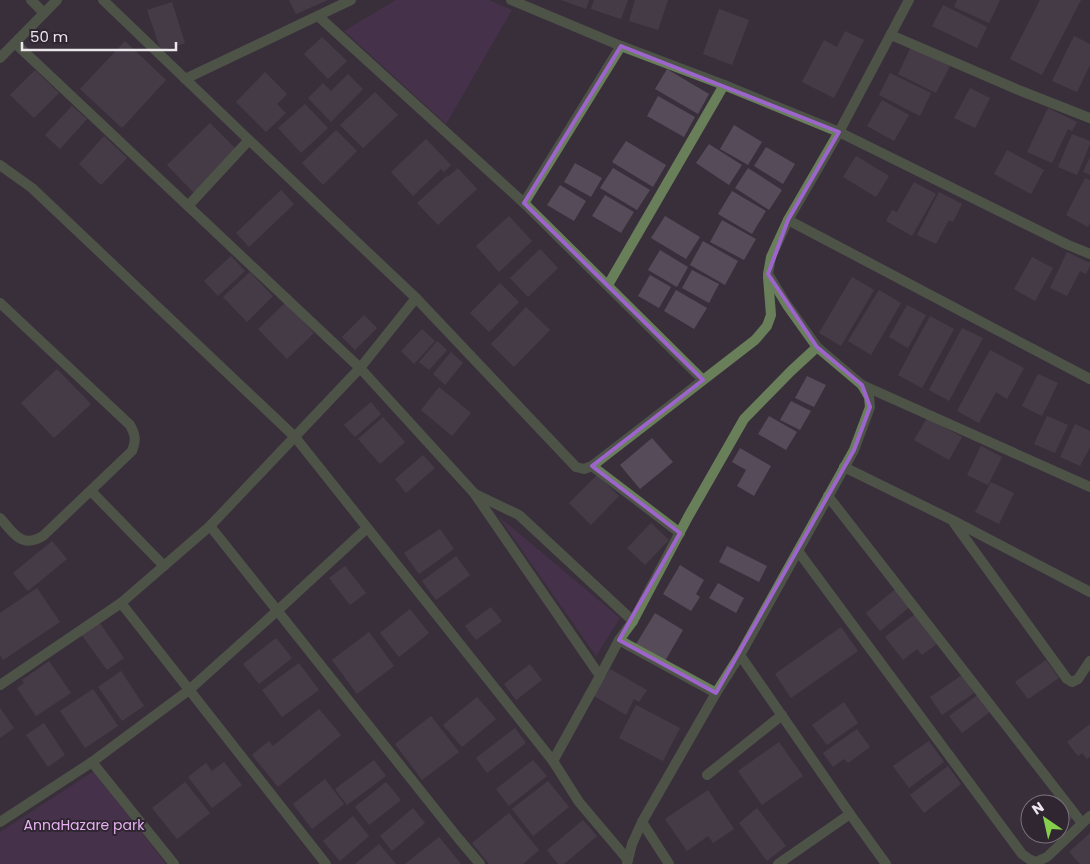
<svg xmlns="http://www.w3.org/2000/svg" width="1090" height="864" viewBox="0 0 1090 864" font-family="Poppins,sans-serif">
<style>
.green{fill:#54345b}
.building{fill:#564b58}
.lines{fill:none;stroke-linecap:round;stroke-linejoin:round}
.street{stroke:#687f59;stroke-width:10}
.marked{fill:none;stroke:#9d64cc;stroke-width:4;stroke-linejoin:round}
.labels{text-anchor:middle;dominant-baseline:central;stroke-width:4;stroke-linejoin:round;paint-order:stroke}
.park-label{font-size:14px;fill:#e6b0f2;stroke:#2f2631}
</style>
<rect width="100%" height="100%" fill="#392f3b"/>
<g class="green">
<polygon points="396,0 489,0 512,10 446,124 344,31"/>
<polygon points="498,516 620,618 596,656"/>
<polygon points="94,772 166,864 0,864 0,832 91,773"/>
</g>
<g class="building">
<polygon points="289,0 328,0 296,14"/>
<polygon points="561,0 589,0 586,9"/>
<polygon points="594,0 628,0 621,19 591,9"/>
<polygon points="635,0 668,0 658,30 629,21"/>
<polygon points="957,0 1000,0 989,23 954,7"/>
<polygon points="1040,0 1081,0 1042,75 1010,59"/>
<polygon points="172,2 185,43 161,51 147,10"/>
<polygon points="943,5 987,27 977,48 932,26"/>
<polygon points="719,9 749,20 732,65 703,54"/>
<polygon points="845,31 864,40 834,98 802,82 824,40 837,47"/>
<polygon points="1074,36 1090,44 1090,65 1077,92 1052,81"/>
<polygon points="322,37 347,61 328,79 304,54"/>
<polygon points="125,41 166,80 122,128 80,89"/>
<polygon points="911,47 950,66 936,93 898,74"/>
<polygon points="667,69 709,94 698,114 655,89"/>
<polygon points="35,70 59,93 34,118 10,95"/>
<polygon points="265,72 287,94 277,104 286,113 266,132 236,102"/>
<polygon points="890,73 931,93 920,116 879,95"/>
<polygon points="348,74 363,89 331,122 308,98 323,83 331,91"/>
<polygon points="970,88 990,98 975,128 954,118"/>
<polygon points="375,92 398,115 363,148 340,125"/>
<polygon points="658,96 695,117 684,137 647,116"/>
<polygon points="882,100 909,115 894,141 867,126"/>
<polygon points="305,104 328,128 301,153 278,128"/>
<polygon points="72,106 87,119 60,149 45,135"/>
<polygon points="1048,108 1077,122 1072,131 1068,129 1052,163 1027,152"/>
<polygon points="210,123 238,151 194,193 167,165"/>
<polygon points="734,125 762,142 748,165 720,149"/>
<polygon points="336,130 357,151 323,185 302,163"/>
<polygon points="1072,134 1090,141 1090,144 1077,175 1058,167"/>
<polygon points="104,136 127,158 101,185 79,164"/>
<polygon points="426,139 451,165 444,172 441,169 413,196 391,172"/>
<polygon points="626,141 666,165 653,187 612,162"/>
<polygon points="709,144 742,165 729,185 696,163"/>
<polygon points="766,147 795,164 783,184 754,166"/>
<polygon points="1007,150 1044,170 1031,194 994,174"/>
<polygon points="856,156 889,176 876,197 843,177"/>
<polygon points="1090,157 1090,175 1083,172"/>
<polygon points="575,163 602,178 591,197 564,182"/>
<polygon points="458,168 477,189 438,225 417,203 447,176 448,177"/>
<polygon points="613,168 650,190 637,210 600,188"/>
<polygon points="748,168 782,190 769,210 735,188"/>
<polygon points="1085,178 1090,180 1090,223 1088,227 1066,215"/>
<polygon points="914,182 936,194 912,236 886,221 892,210 897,212"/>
<polygon points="560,185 586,201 574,221 547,205"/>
<polygon points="281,190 294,204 249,247 236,233"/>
<polygon points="732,191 766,211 752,234 718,214"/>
<polygon points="939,192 962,204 953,222 949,220 936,244 917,235"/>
<polygon points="605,195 634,212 621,233 592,216"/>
<polygon points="509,216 532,241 499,272 476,246"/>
<polygon points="665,216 700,237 686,259 651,238"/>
<polygon points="722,220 756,239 744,260 710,242"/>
<polygon points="703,241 738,261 725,285 690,265"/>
<polygon points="540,249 558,268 528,297 510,278"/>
<polygon points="660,250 688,267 677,287 648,270"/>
<polygon points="1067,252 1090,263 1090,266 1086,274 1080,271 1067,296 1050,288"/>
<polygon points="231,256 245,271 218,296 204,281"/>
<polygon points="1032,257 1053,268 1035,301 1014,289"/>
<polygon points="692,270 719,284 709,303 682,288"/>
<polygon points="250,272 273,296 247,322 223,297"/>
<polygon points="650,275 671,287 659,308 638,296"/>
<polygon points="852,277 874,290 841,346 819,333"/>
<polygon points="500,283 519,302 489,332 470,313"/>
<polygon points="676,290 707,308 694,329 664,311"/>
<polygon points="879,290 901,303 871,355 848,341"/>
<polygon points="285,303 314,333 287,359 258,329"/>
<polygon points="907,305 926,315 908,348 889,337"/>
<polygon points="526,307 550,330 514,367 491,344"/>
<polygon points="364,315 377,328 355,350 342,337"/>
<polygon points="930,316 954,329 922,388 898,375"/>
<polygon points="962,328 983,338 949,401 929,390"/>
<polygon points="422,329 435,341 414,364 401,351"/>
<polygon points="437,341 447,350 429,370 419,362"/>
<polygon points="990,350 1024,368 1007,399 996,392 979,423 957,411"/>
<polygon points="451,352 463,363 445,385 433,374"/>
<polygon points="57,369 91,404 54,438 21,403"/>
<polygon points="1038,374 1058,383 1042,416 1022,406"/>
<polygon points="807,376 826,385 814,407 795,398"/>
<polygon points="439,387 471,413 452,436 421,410"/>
<polygon points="791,401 811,411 800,430 780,420"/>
<polygon points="371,402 381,414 355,437 344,425"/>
<polygon points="769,416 797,432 786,450 758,434"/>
<polygon points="1047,416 1068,425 1055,453 1034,444"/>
<polygon points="383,417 405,442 380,464 358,439"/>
<polygon points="927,418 962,437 949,460 914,440"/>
<polygon points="1075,424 1090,431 1090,447 1080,466 1060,457"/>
<polygon points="652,438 673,462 640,489 620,465"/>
<polygon points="981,446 1002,457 988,485 967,475"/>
<polygon points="740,448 771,466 754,496 737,486 746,470 732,462"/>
<polygon points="423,455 435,468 406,493 395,479"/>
<polygon points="597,475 619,496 591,525 569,503"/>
<polygon points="991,482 1014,493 999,524 975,512"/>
<polygon points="651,523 669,540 645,565 627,548"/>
<polygon points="440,529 454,549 419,574 404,553"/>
<polygon points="52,541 67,559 28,591 13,573"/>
<polygon points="727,546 767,566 759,582 719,562"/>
<polygon points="456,556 470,575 436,600 422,581"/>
<polygon points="680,565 704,580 696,594 700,597 691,611 663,594"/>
<polygon points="345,566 366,593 350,605 329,578"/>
<polygon points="718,583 744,598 736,613 709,598"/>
<polygon points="37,588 60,622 3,660 0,655 0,613"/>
<polygon points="897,588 911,606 880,631 866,613"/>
<polygon points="491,607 502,621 476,640 465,626"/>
<polygon points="410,609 429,633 399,657 380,633"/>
<polygon points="655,613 683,630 665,661 636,644"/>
<polygon points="915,614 938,643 922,655 917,649 903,660 885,637"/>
<polygon points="99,622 124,658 107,670 81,634"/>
<polygon points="841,627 858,651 791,698 775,674"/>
<polygon points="369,632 394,666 357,694 332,660"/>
<polygon points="276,638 292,658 259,684 243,664"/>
<polygon points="1046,660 1059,678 1028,699 1015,682"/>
<polygon points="49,661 71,693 36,716 17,688 24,683 22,680"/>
<polygon points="299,663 319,690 282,717 262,690"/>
<polygon points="530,664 542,680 516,700 504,684"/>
<polygon points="610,669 647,690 639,702 634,699 626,715 594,696"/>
<polygon points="121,671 144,706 122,721 98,687"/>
<polygon points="962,675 974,693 942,715 930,697"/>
<polygon points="93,689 118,726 85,748 60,711"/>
<polygon points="979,694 991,711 962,733 949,716"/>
<polygon points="477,697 496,719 462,747 443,725"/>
<polygon points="844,702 858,723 827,745 812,725"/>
<polygon points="636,705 680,728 663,761 619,738"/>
<polygon points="0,708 14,728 0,738"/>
<polygon points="319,709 341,735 278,787 252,755 269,741 273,746"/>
<polygon points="431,716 459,752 422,780 395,744"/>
<polygon points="44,723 65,755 48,767 26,735"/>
<polygon points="1090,724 1090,757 1087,759 1082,753 1078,756 1067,742"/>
<polygon points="515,728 526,743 487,773 476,758"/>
<polygon points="857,729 870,747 848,763 844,759 833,767 823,753"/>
<polygon points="929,741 944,762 909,788 893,766"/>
<polygon points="779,742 803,776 762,805 738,771"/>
<polygon points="374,760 386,776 347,805 335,789"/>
<polygon points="533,760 547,776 509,806 496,789"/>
<polygon points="224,762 242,785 212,808 188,777 206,763 212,771"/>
<polygon points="948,766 961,784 924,813 910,795"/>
<polygon points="325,779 344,804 312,829 293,804"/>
<polygon points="548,781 569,807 533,836 512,809"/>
<polygon points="185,782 210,813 177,839 152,808"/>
<polygon points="386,782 401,800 369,825 355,807"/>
<polygon points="708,790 734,829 713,843 708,836 687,851 665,819"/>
<polygon points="1060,800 1073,818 1060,827 1060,804 1054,804"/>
<polygon points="413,808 425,823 392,851 380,836"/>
<polygon points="757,808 786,846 767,861 739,823"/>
<polygon points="509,813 539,850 523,864 489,864 472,843"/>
<polygon points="353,816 369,836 340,861 323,841"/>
<polygon points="583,820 597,836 564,864 558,864 547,850"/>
<polygon points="1090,833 1090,864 1080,864 1069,852"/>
<polygon points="1031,834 1051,834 1038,843"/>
<polygon points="439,837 461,864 405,864"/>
<polygon points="379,844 396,864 355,864"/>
</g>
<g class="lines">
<g class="street">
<polyline points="31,0 44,13"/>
<polyline points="103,0 249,140 416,298 576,467 584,469 592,466 755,340 767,326 771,315 768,277"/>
<polyline points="511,0 621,46 724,85 839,132 1066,244 1090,254"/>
<polyline points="318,16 524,203 703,380"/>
<polyline points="891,35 1021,91 1090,118"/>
<polyline points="15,43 360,368 474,493 600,676 553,761"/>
<polyline points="0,58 57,0"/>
<polyline points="185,79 351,0"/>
<polyline points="0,165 32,188 295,437 553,761 579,802 628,860"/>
<polyline points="524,203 621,46"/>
<polyline points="188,206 249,140"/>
<polyline points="788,220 1090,379"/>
<polyline points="608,285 724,85"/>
<path d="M0 303 130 425C136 436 136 440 132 451L43 536C21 549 14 533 0 518"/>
<polyline points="862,385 1090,487"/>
<polyline points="592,466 680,533"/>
<polyline points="844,467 952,520 1090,592"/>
<polyline points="91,491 164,566"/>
<polyline points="475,494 519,515 633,621 688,517 744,419 791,371 817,347"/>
<polyline points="828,496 1082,823"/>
<polyline points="954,523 1067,679 1072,682 1078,679 1090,661"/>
<polyline points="210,526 458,838 480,864"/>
<polyline points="798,551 1022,854 1029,859 1036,862 1047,857 1090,816"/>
<polyline points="121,603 326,864"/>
<polyline points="619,640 716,693"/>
<polyline points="740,655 850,814 886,864"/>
<polyline points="600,676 619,640 633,621"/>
<polyline points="0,685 121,603 210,526 360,368 416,298"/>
<polyline points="707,775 782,715"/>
<polyline points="0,822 92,762"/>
<polyline points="642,822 669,864"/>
<polyline points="174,864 92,762 189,690 277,611 367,528"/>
<polyline points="627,864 632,844 642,822 716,693 740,655 854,450 870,407 869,397 862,385 817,347 787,305 768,274 771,257 788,220 839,132 909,0"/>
<polyline points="778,864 850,814"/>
</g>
</g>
<path d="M0 0H1090V864H0ZM621 46 839 132 788 220 768 274 817 347 862 385 870 407 854 450 716 693 619 640 680 533 592 466 703 380 524 203Z" fill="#392f3b" fill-opacity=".55" fill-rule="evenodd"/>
<path class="marked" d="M621 46 839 132 788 220 768 274 817 347 862 385 870 407 854 450 716 693 619 640 680 533 592 466 703 380 524 203Z"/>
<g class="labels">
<g class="park-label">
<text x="84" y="825">AnnaHazare park</text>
</g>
</g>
<g transform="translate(1045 819) rotate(326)"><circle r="24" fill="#2f2631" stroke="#7a727c"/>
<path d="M0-4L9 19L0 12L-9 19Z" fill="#85cf4c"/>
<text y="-8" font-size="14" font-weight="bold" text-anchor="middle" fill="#ebe5ec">N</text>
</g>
<path d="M22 42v8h154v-8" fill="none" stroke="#ebe5ec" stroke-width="2.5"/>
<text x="30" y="42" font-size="15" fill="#ebe5ec" stroke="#2f2631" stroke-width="4" paint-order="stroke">50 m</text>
</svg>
